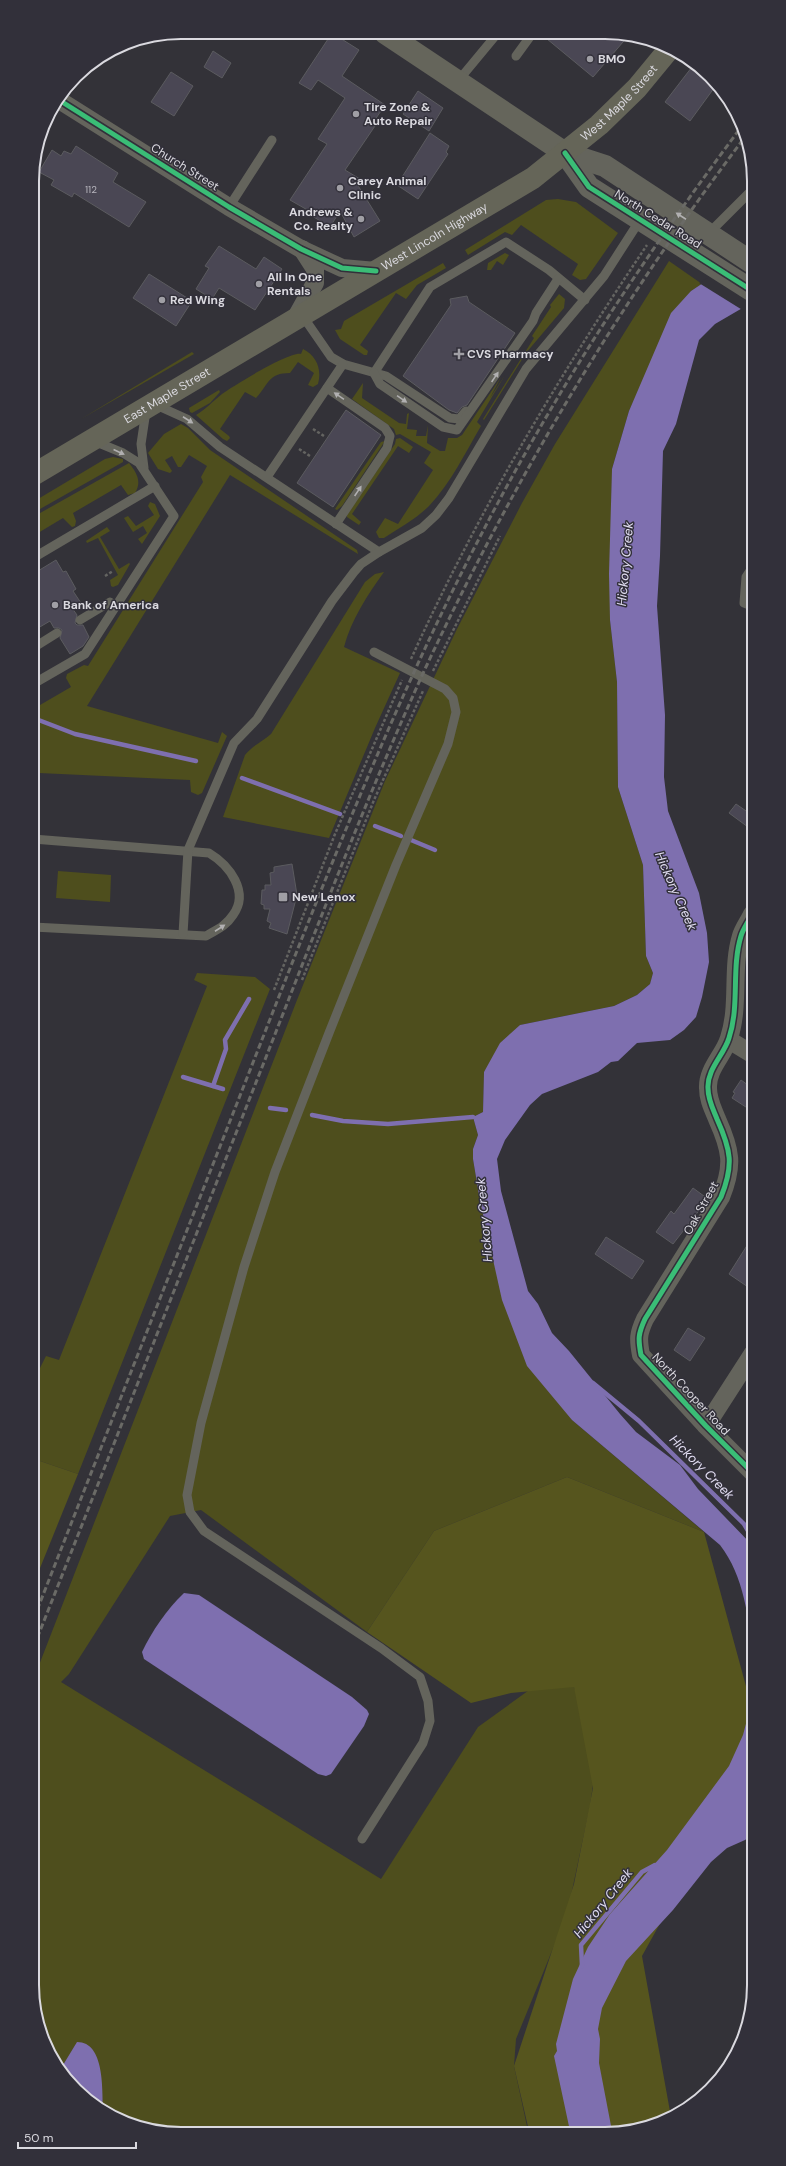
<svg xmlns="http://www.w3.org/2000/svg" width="786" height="2166" viewBox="0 0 786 2166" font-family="'DM Sans',sans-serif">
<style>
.green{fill:#4e4e1d}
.forest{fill:#56551e}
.water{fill:#7e6faf}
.pier{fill:#333238}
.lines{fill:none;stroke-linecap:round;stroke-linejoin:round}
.stream{stroke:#7e6faf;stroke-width:4.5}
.building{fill:#4a4754;stroke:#5b5b5f}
.path{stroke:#646461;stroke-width:2.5;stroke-dasharray:3 2;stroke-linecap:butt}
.service{stroke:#64645c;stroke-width:9}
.minor{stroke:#64645c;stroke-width:18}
.tertiary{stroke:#64645c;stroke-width:22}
.secondary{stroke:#65655b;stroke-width:22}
.primary{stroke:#656558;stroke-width:22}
.rail{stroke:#6a6a66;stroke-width:3;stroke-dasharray:6 3;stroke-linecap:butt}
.cycleway-casing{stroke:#32303a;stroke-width:8}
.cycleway{stroke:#3abd76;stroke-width:5}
.oneway{fill:#b1b0b1}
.poi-dot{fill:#a09fa5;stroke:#32303a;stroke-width:1.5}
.labels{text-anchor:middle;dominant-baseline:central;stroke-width:3;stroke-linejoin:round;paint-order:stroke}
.number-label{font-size:10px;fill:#b6b4bc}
.poi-label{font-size:12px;font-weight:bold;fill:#dad9df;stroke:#32303a;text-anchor:start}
.street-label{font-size:12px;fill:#dad9df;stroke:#32303a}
.water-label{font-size:13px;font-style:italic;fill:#e2def2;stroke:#32303a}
.rim{fill:none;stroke:#dad9df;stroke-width:2}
</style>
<rect width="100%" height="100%" fill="#333238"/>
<g class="green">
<polygon points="558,199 576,202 618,233 586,279 580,280 572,275 578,264 521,225 512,235 505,232 468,255 465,250 546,200"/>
<polygon points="505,253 509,255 503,265 497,261 491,270 487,270 488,263"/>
<polygon points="669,261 702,284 691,291 648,370 629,411 612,469 610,620 617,682 618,787 643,865 646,956 653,973 650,984 637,995 614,1006 520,1025 484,1072 483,1112 473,1117 478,1135 473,1149 473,1159 480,1201 572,1420 704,1532 567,1477 434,1531 367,1632 201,1510 170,1516 69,1674 61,1682 381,1879 478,1727 539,1683 574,1687 598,1749 590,1806 567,1914 516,2039 514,2066 528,2131 152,2131 115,2119 76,2091 52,2059 35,2015 34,1678 297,1000 385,781 457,629 522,503 555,444"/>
<polygon points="443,263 446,268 417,285 406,299 396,293 360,345 368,351 367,355 364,355 340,339 335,330 341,329 344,321"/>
<polygon points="559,294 565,299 564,308 526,353 484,420 483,419 534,338 532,336 551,307 550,305"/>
<path d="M303 349C317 356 322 370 318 384L313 387 308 385 314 373 298 362 290 373C268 373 269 384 256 398L245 392 220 429 229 436 230 438 227 441 223 439 196 415C207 408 212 402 222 394 233 386 290 351 301 354Z"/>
<polygon points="192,352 194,354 81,419"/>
<path d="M505 375 477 422 481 426C465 453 451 483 429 506 416 519 399 528 384 538H379L376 532 385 518 398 524 433 470 424 463 431 452 400 434 396 435 394 429 352 399 363 383 362 398 399 423 406 424 407 414 409 413 407 429 417 430 416 436H426L428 425 427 443 440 451H445L448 438H457L462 435 501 377 490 398Z"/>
<polygon points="219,390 220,392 210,403 192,413 190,412 189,408"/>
<polygon points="181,424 188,428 210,450 357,550 358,554 230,475 87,706 218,743 222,732 227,736 202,793 198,795 191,792 190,780 39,773 38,782 33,785 33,696 40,705 71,687 66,678 67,674 84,665 88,666 203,482 201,477 207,466 189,455 181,467 178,467 172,456 165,460 172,471 170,473 158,469 148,453 164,434"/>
<polygon points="400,438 413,447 409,453 398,446 352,514 361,522 359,525 347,517 347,515 395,444 396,439"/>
<polygon points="385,441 342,506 337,510 335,509 381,442"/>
<polygon points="113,457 123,459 123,462 33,513 33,502 105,459"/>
<path d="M129 463C137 473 142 482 135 493L128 495 121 485 73 513 76 521 75 526 72 527 63 518 33 536V517Z"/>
<polygon points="150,502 155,504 160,516 142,544 138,539 147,533 143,526 133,532 124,518 128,516 136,526 154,515 148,506"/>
<polygon points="107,527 110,531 100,537 119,569 129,563 130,564 118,585 113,587 111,586 110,580 118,575 98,538 87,543 86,541"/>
<path d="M384 572C368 594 351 620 344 647L400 673 375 728 329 838 223 817 245 755C253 745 262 742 271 734L365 582 375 574Z"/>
<polygon points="58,871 111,875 110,902 56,898"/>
<polygon points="197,973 255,977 270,989 78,1474 34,1459 34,1369 39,1370 46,1356 59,1360 207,986 194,980"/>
</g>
<g class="forest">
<polygon points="34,1459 78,1474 34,1583"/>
<polygon points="567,1477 704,1532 753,1712 753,1756 642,1956 671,2117 635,2131 529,2131 514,2066 574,1884 593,1788 574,1687 511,1693 471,1703 367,1632 434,1531"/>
</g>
<g class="water">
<path d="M712 277 751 303 715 324 699 340 676 424 663 451 660 556 657 606 665 715 664 777 668 811 699 893 707 933 709 962 702 997 696 1017 684 1030 670 1040 637 1043 618 1061 611 1062 598 1072 542 1094 530 1105 505 1140 497 1159 501 1191 528 1291 538 1304 552 1333 569 1351 620 1414 636 1432 680 1465 698 1489 753 1546V1657C749 1619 744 1576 720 1545L572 1420 527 1366 502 1300 480 1201 473 1159V1149L478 1135 473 1117 483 1112 484 1072 500 1043 520 1025 614 1006 637 995 650 984 653 973 646 956 643 865 618 787 617 682 610 620 609 574 612 469 629 411 671 313 691 291Z"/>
<path d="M184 1593 199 1595 352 1697 367 1710 369 1714 364 1726 331 1774 326 1776 318 1774 144 1659 142 1652C152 1631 167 1609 184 1593Z"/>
<polygon points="753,1677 753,1834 745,1840 727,1848 711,1862 673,1910 626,1961 602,2008 598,2029 600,2039 599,2063 612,2131 570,2131 554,2056 557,2051 556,2044 573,1979 588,1947 610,1914 667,1850 729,1766 743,1735 751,1705"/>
<path d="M77 2042C105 2042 102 2090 103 2110L76 2091 60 2070Z"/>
</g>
<polygon class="pier" points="751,251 751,306 744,311 699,283"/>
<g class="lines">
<g class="stream">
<polyline points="36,719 75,734 196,761"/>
<polyline points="242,778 340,814"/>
<polyline points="375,826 401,836"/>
<polyline points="411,840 435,850"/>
<polyline points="183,1077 223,1089"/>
<polyline points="213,1086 226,1049 225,1040 249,999"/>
<polyline points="270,1108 286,1110"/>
<polyline points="312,1115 343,1121 388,1124 473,1117"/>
<polyline points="593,1383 639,1421 744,1524 753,1539"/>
<polyline points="582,1966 581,1945 642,1872 655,1865"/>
</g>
</g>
<g class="building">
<polygon points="332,33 359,50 342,76 385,105 372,124 375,126 345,170 360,179 357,184 380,221 354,237 340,211 330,227 309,214 311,212 290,200 327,144 318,139 345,98 318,80 311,90 299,83"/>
<polygon points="541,34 567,34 629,35 593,77"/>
<polygon points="213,51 231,63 222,78 204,67"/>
<polygon points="695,63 710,75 717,84 690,121 665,102"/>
<polygon points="171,72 193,86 174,116 151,102"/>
<polygon points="418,91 443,108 429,131 403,114"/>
<polygon points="430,133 449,146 446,152 448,154 418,199 397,185"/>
<polygon points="76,146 118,173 113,182 146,202 129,227 74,193 72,197 51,185 54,180 39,172 52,150 61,156 64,151 71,154"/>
<polygon points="219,246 256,269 264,257 282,269 255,310 219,288 212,299 196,289 209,268 205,266"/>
<polygon points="149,274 192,301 176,326 133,298"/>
<polygon points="467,296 469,302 515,333 467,405 462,407 457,413 449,410 403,376 451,305 450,299"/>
<polygon points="346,410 381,435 333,507 297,483"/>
<polygon points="56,560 63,572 66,571 76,589 73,591 81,603 72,608 77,615 75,623 77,625 83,625 89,637 83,646 70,654 60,638 62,630 59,628 54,628 50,621 33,631 33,574"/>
<polygon points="736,804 752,815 752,830 729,813"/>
<polygon points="292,864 297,895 287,934 269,928 271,923 267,921 270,909 264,909 264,905 261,904 262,890 265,890 265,885 271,885 270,873 274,872 274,867"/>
<polygon points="741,1080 752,1088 752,1111 732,1098 735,1093 733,1092"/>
<polygon points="693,1188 708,1199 673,1244 656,1232 671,1211 674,1214"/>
<polygon points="753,1236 753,1280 748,1287 729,1274"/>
<polygon points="606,1237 644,1261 632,1279 595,1254"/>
<polygon points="688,1328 705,1338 690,1361 674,1350"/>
</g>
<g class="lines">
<g class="path">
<polyline points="313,429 324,436"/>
<polyline points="299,449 310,456"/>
<polyline points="105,576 113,571"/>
<path d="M411 659C477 514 558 377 647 245"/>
<polyline points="433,671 500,536"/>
<polyline points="302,980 374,800 423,691"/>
<polyline points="274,990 335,834 402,680"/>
</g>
<g class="service">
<polyline points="516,56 532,34"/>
<polyline points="458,81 497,34"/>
<polyline points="229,207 272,140"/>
<polyline points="708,234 751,191"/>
<polyline points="302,315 331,357 343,364 386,376 450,418 459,419 466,411"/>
<polyline points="374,373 430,287 506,242 549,270 585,300"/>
<polyline points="374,373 380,384 443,427 457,430 533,321 536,313 558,279"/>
<polyline points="327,388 385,428 390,436 387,448 336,524"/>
<polyline points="156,405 187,419 220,447 379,552"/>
<polyline points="144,468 141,444 146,411"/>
<polyline points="267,477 343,364"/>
<polyline points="33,558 155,486"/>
<polyline points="752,568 746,577 744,603 752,606"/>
<polyline points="80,620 110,602"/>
<polyline points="33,648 57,633"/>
<polyline points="33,684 85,654 174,516 139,463 123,453 94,441"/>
<path d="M33 839 209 853C229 865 250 892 233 915 226 926 216 930 206 936L33 927"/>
<polyline points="183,934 188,850 234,743 257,719 332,601 354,572 361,564 379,552 422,528 436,515 449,498 526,369 604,276 640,220"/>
<polyline points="362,1839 423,1743 430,1721 428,1701 420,1677 381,1648 204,1531 190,1512 187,1495 201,1423 244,1267 275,1172 329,1033 396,865 448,744 456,712 453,698 445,689 374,652"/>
</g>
<g class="minor">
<polyline points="59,100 229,207 301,249 342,268 376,271"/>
<polyline points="295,319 315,283 315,269 302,249"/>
<path d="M752 914C749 921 743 929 741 936 731 969 740 1005 729 1038 724 1055 707 1069 708 1088 708 1100 713 1109 717 1119 731 1150 734 1165 721 1197L645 1319C638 1334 638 1339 641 1355L706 1426 753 1473"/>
<polyline points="729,1040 752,1054"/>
<polyline points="706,1426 753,1353"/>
</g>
<g class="tertiary">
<polyline points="565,153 589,187 751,290"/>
<polyline points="565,153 605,166 751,262"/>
</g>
<polyline class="secondary" points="385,33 565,153"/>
<path class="primary" id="s1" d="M33 475 533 178 599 125 637 88 670 48"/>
<g class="rail">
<path d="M34 1618C107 1432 181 1246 254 1060 324 882 393 703 482 533 556 390 645 255 742 126"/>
<path d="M34 1646C108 1460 180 1275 253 1090 309 949 362 807 425 669 513 481 620 302 745 137"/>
</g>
<defs>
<g id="cycleway">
<polyline points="59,100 229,207 301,249 342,268 376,271"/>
<polyline points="565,153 589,187 751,290"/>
<path d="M752 914C749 921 743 929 741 936 731 969 740 1005 729 1038 724 1055 707 1069 708 1088 708 1100 713 1109 717 1119 731 1150 734 1165 721 1197L645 1319C638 1334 638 1339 641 1355L706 1426 753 1473"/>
</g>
</defs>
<use href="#cycleway" class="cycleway-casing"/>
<use href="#cycleway" class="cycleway"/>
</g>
<defs><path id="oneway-solid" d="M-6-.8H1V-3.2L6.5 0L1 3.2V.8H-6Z"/></defs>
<g class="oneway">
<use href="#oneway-solid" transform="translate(681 216) rotate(-147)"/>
<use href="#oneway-solid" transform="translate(495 377) rotate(-56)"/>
<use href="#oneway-solid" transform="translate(339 396) rotate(-146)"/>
<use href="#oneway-solid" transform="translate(402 399) rotate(34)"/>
<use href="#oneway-solid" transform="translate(188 420) rotate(33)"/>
<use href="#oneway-solid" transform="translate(119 452) rotate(25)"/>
<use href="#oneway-solid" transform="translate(358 491) rotate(-56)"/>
<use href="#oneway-solid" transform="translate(220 928) rotate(-33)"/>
</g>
<g class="poi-dot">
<circle cx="590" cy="59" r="4"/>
<circle cx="356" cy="114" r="4"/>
<circle cx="340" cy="188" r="4"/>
<circle cx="361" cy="219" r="4"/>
<circle cx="259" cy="284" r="4"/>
<circle cx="162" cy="300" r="4"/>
<path d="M457 348h4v4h4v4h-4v4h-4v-4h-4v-4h4z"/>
<circle cx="55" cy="605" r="4"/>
<rect x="278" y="892" width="10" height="10" rx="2"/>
</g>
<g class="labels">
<g class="number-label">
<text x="91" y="189">112</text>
</g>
<g class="poi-label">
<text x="598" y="59">BMO</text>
<text x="364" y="107">Tire Zone &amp;<tspan x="364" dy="14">Auto Repair</tspan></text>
<text x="348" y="181">Carey Animal<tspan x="348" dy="14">Clinic</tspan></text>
<text x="353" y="212" text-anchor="end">Andrews &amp;<tspan x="353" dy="14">Co. Realty</tspan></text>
<text x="267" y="277">All In One<tspan x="267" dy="14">Rentals</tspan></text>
<text x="170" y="300">Red Wing</text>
<text x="467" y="354">CVS Pharmacy</text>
<text x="63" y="605">Bank of America</text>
<text x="292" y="897">New Lenox</text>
</g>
<g class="street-label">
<text stroke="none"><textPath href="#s1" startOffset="696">West Maple Street</textPath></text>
<text transform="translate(185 167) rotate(32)">Church Street</text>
<text transform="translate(658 219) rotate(32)">North Cedar Road</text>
<text stroke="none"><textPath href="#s1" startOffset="467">West Lincoln Highway</textPath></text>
<text stroke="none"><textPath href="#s1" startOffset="156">East Maple Street</textPath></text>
<text transform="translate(701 1208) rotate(-61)">Oak Street</text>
<text transform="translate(691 1394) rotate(47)">North Cooper Road</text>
</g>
<g class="water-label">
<text transform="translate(625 564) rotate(-85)">Hickory Creek</text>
<text transform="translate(676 891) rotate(66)">Hickory Creek</text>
<text transform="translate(484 1220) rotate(-95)">Hickory Creek</text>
<text transform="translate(702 1467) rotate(45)">Hickory Creek</text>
<text transform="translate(603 1903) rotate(-51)">Hickory Creek</text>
</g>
</g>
<path d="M0 0H786V2166H0ZM181 39H605A142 142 0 0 1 747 181V1985A142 142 0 0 1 605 2127H181A142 142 0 0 1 39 1985V181A142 142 0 0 1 181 39Z" fill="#32303a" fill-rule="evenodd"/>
<path class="rim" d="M181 39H605A142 142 0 0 1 747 181V1985A142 142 0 0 1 605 2127H181A142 142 0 0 1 39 1985V181A142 142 0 0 1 181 39Z"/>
<path d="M18 2142v6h118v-6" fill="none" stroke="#dad9df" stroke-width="2"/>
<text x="24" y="2142" font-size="12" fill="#dad9df" stroke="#32303a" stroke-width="3" paint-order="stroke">50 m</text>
</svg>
